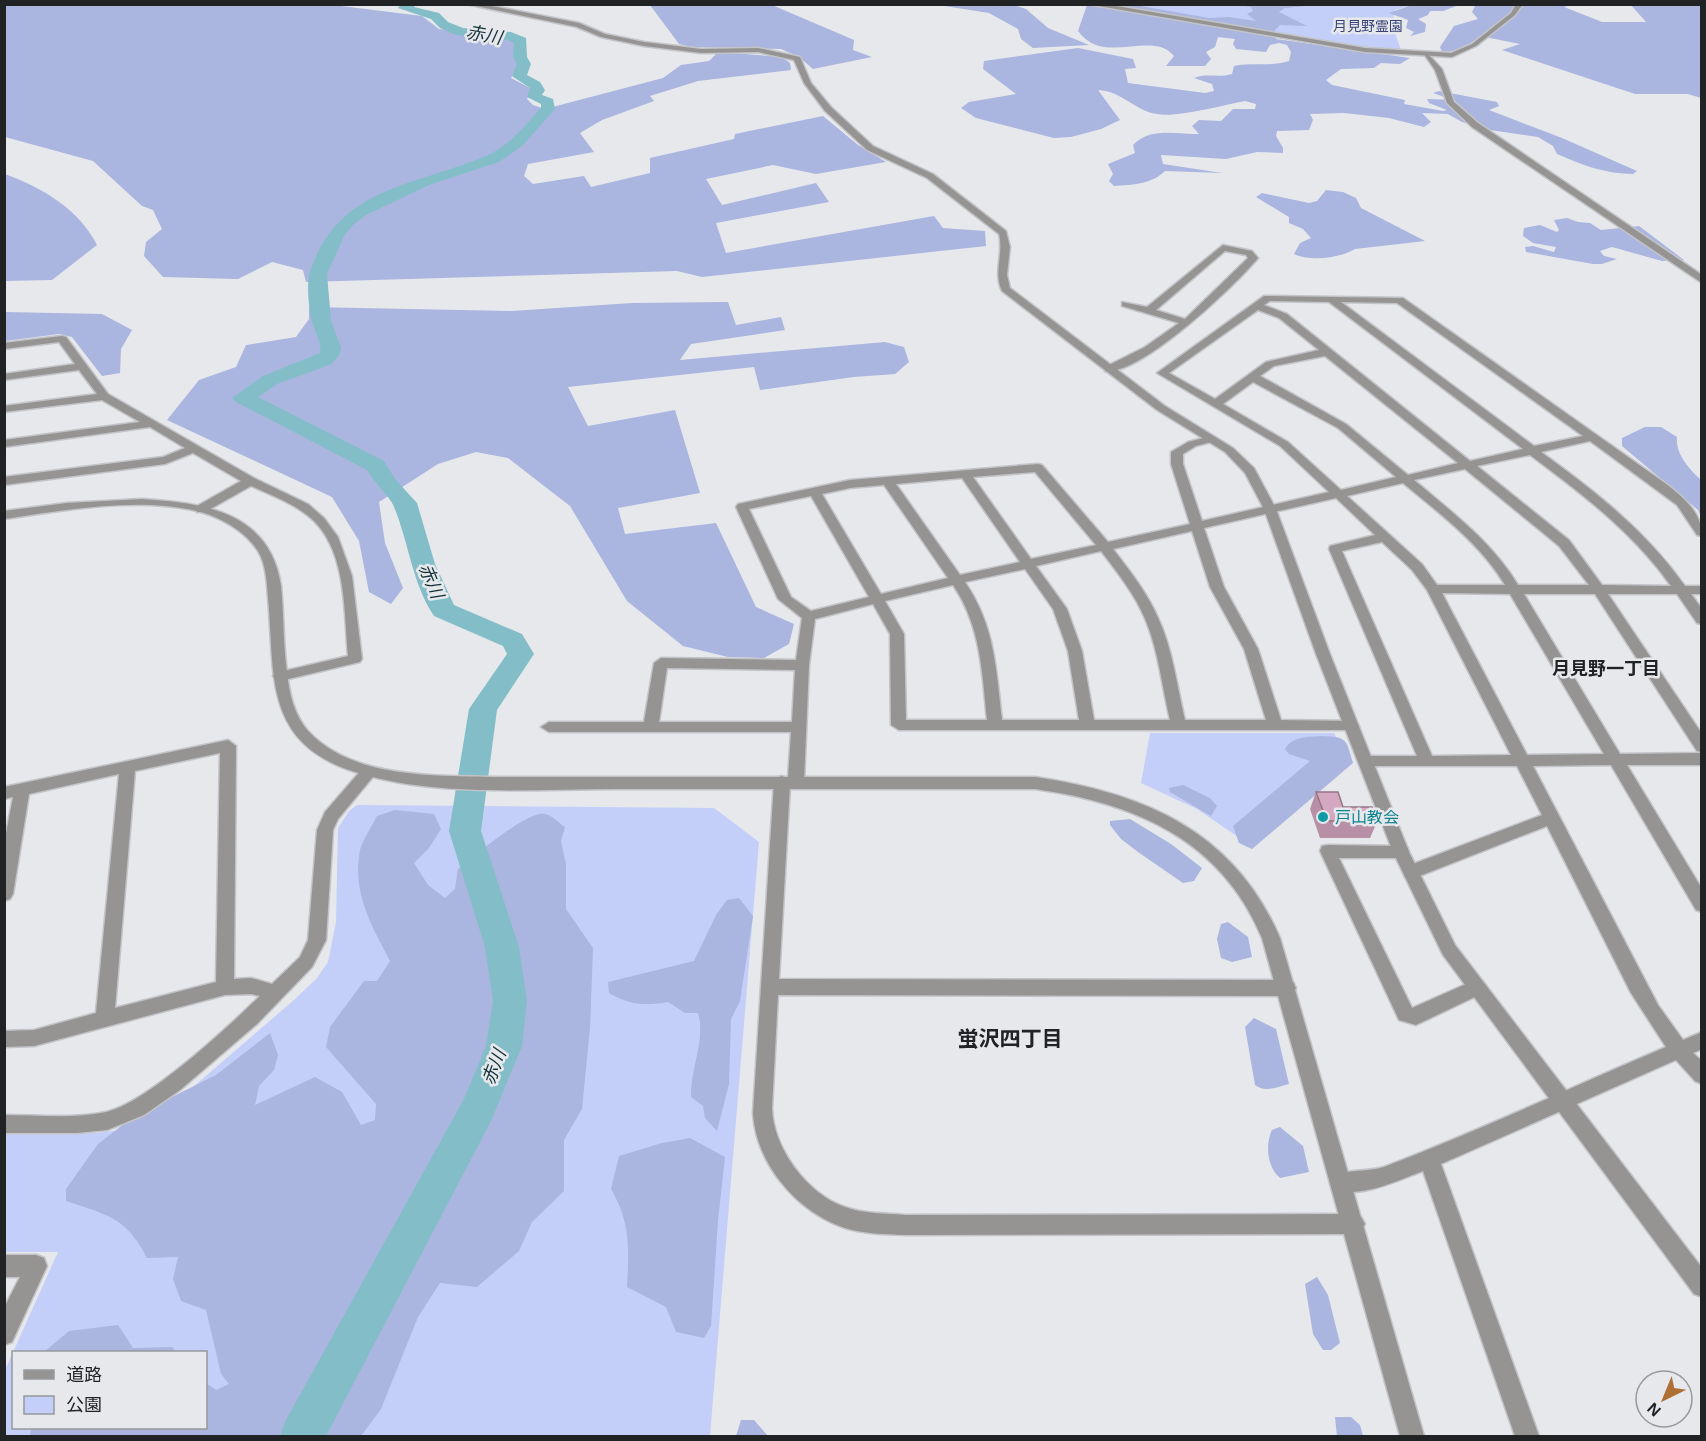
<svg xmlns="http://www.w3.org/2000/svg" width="1706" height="1441" viewBox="0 0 1706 1441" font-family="Helvetica,'Noto Sans JP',sans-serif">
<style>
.green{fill:#c3cff9;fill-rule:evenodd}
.forest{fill:#aab5e0}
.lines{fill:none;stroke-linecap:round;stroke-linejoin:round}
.river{fill:#83bec8;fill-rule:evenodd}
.minor-casing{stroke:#c3c4c8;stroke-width:3}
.tertiary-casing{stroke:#c3c4c8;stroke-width:3}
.minor{fill:#969493;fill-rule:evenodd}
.tertiary{fill:#969493;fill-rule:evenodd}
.wall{fill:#b790a6}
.building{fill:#d5a8c1;stroke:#957687;stroke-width:1.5}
.culture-dot{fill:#0f9aa8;stroke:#e6e8ec;stroke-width:2}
.labels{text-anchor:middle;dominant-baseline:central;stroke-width:5;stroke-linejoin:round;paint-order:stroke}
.far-park-label{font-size:14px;fill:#384279;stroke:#e6e8ec}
.culture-label{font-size:16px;fill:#0d838f;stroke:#e6e8ec;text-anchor:start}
.water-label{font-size:18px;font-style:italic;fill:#133237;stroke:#e6e8ec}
.neighbourhood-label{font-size:18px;font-weight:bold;fill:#212223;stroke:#e6e8ec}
.near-neighbourhood-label{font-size:21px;font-weight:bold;fill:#212223;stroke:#e6e8ec}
</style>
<rect width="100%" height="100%" fill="#e6e8ec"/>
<g class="green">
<polygon points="1120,5 1412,5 1395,10 1392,25 1401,50 1366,48"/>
<polygon points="1150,733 1334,733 1346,757 1244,841 1197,809 1141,783"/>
<path d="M357 805 714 808 759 842 710 1436H5V1370L58 1252H5L4 1134 97 1133 120 1130 186 1093 294 1000 317 978 328 962 336 922 338 828 349 811ZM14 1352H206V1428H14Z"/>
</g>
<g class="forest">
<polygon points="325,4 422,16 439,29 513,38 517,41 515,47 520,62 511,78 532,89 527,99 533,105 545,109 663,78 681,65 709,61 718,52 782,57 790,63 791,70 698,81 650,96 654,101 602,120 580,133 594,152 528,164 524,176 533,184 584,176 591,187 650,173 650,158 734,139 735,134 823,116 858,145 886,162 816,174 773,165 706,179 722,205 816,183 829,202 716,223 726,253 934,216 943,228 985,231 986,246 702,277 677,271 306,282 303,270 272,262 238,279 163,277 144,256 146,242 162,229 153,210 142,206 93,161 5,137 4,5"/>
<polygon points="650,5 772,5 854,40 853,50 872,57 813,69 799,57 781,49 691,47 679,44"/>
<polygon points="938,5 1014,5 1026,9 1048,28 1089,45 1033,48 1021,39 1018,29 989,13"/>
<path d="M1087 5H1135L1209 18 1229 17 1256 21 1247 14 1253 11 1251 7 1237 5H1315L1285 8 1279 12 1307 26 1280 25 1275 30 1276 39 1410 58 1400 64 1381 63 1374 68 1341 69 1326 80 1332 85 1405 100 1404 104 1443 111 1447 110 1429 103 1427 99 1453 100 1433 93 1439 91 1497 102 1499 106 1489 110 1562 138 1637 171 1633 174C1606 174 1582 165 1557 154L1553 146 1538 137 1490 130 1462 122 1448 114 1422 113 1431 122 1424 127 1389 118 1344 113 1310 114 1313 120 1309 130 1277 131 1276 136 1283 148V153L1257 152 1226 159 1161 155 1163 164 1222 173 1165 171C1152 184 1132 185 1114 186L1109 181 1113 174 1108 164 1135 153 1133 145C1149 127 1177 134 1199 134L1192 126 1199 120 1221 121 1233 109H1255L1256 104 1245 101C1224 105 1176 118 1157 114 1135 111 1122 91 1098 90L1120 120 1101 129 1071 137 1054 138 976 118 961 108 969 102 1016 94 983 69 984 61 1078 48 1133 59 1136 68 1125 69 1128 83 1205 93 1214 91 1212 84 1194 78C1206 73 1219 78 1232 74L1234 66C1253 62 1271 67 1289 61L1291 52 1287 45 1279 43 1270 45 1266 52 1236 49 1233 44 1235 39 1218 37 1215 47 1206 52 1211 59 1205 66H1166L1174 56C1152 29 1104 67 1078 31Z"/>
<polygon points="1412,5 1412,4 1459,5 1443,11 1430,11 1428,15 1418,19 1426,24 1425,32 1410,36 1414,32 1406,28 1408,20 1389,13"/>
<polygon points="1473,5 1571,5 1564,7 1602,22 1646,22 1631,5 1701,5 1701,98 1688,94 1635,94 1502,50 1520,44 1480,36 1461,51 1442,52 1440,47 1454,26 1478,19 1472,12 1475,6"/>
<path d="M5 174C42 188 78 208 97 245L52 280 5 281Z"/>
<path d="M1326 190 1343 192 1356 198 1361 208 1425 241 1355 249C1340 258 1310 262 1294 254L1300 243 1311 238 1303 229 1289 223V217L1256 197 1262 193 1309 203 1317 201Z"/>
<polygon points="1567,218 1578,222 1590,223 1601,230 1639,226 1684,260 1662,261 1612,247 1600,251 1604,256 1617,259 1602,264 1593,264 1526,252 1525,247 1533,246 1554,252 1556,247 1533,243 1523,236 1524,228 1540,225 1557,232 1559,230 1554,220"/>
<polygon points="728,302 736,325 781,317 785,330 691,344 680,360 885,342 904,347 909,362 895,374 854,377 760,390 754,367 568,387 588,426 675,410 700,493 618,508 625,534 716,523 756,607 794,624 789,644 764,658 728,657 683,646 627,601 570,506 508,458 476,452 438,464 379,502 385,543 403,588 391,604 369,592 359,541 332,497 167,420 199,380 236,367 246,345 296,337 309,319 309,307 512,311 632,303"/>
<polygon points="5,312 102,314 132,330 121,349 120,373 102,376 72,337 59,334 5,341"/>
<path d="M1645 427H1661L1677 437C1675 454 1690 470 1701 480V517L1698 510 1622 446V438Z"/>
<path d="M1321 736C1348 737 1346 739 1353 763L1252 849 1239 843 1233 826 1310 761 1289 754 1285 749C1292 736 1308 737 1321 736Z"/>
<polygon points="1183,785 1210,798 1217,806 1211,816 1170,792 1169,788"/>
<path d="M395 810 434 814 441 829 429 848 414 863 428 885 445 898 455 889 458 869C475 856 526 811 545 814 552 815 559 823 565 827L561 841 566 864V909L593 948 590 1028 582 1109 564 1140V1191L532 1222 519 1251 477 1287 440 1283 418 1317 381 1409 361 1436H30L31 1428H206V1383L216 1390 229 1384 221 1374 206 1310 181 1301 173 1279 178 1257 147 1258C126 1217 108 1215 66 1201V1189L98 1144 134 1116 216 1075 270 1033 278 1055 274 1070 259 1086 255 1105 315 1077 342 1092 361 1125 375 1120 376 1104 326 1047 330 1027 364 981H377L390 961C371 924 352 893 360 850 363 839 372 826 377 816Z"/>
<polygon points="1130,819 1171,844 1202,868 1194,881 1183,883 1138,852 1121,839 1110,825 1110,821"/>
<path d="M739 898 753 916 740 1001 731 1019 729 1084 717 1131 705 1118 703 1106 691 1097C690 1069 706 1039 698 1013H685L668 1002C645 1006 629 1005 609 993L608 982 694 961 716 915 727 900Z"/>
<polygon points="1228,922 1248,937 1252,957 1232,962 1221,958 1217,939 1221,924"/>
<path d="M1254 1018 1276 1029 1289 1084C1277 1087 1265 1093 1255 1085L1245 1027Z"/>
<path d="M1280 1127 1303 1146 1309 1172 1280 1178C1267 1167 1265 1145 1272 1130Z"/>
<path d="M690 1138 725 1157 718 1221 711 1326 704 1338 676 1332 666 1307 627 1287C629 1248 631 1224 611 1189L619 1156 662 1143Z"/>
<polygon points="1317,1277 1328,1295 1340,1343 1331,1350 1323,1350 1313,1334 1305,1284"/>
<polygon points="118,1325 133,1348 172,1347 176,1352 44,1352 69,1331"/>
<polygon points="1335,1417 1351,1417 1360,1425 1363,1436 1337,1436"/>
<polygon points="741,1420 754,1420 768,1436 736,1436"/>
</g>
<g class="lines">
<path class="river" d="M416 4 414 7 439 13 448 22 463 28 511 32 526 38 527 57 531 64 527 75 540 82 545 90 542 95 553 99 555 109 523 145 499 162 429 185 366 215 354 224 345 234 327 274 331 320 341 348 340 354 332 364 277 384 258 397 384 461 395 479 417 503 435 564 454 605 522 634 534 654 497 710 481 831 519 947 527 1001 522 1046 491 1121 326 1436H280L286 1420 464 1099 486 1046 493 1001 485 947 449 831 469 709 507 654 503 646 434 616C412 583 409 543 394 507 390 496 374 483 367 470L236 402 232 398 263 376 320 353C322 343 315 332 312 322 309 310 306 284 310 272 337 187 415 186 486 156 508 147 525 126 541 108V104L527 97 530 88 512 76 517 64 513 57 514 43 508 40 456 35 440 28 431 19 398 8 401 4Z"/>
<defs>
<g id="minor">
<polygon points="1087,4 1105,4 1365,48 1451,53 1472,44 1511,13 1516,4 1523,4 1515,15 1476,46 1452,57 1365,52"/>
<path d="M1223 245 1252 251 1258 258C1236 285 1139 377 1105 371V367L1145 347 1179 323 1122 306V302L1147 307ZM1225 251 1246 255 1248 258 1185 319 1156 310Z"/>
<path d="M1264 296 1403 298 1669 486C1686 500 1702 514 1702 536L1697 535 1677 505 1590 441 1541 452C1596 492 1645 530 1685 586H1702V594H1691L1702 609V624L1697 623 1677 594H1608L1702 734V752L1697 751 1595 594H1524L1620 754 1702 753V765H1627L1702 889V912L1696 910 1611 765 1533 766 1658 1005 1683 1040 1702 1032V1049L1693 1053 1702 1061V1084L1695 1081 1676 1060 1441 1164 1539 1436H1515L1423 1171C1399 1180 1360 1199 1335 1189L1332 1182 1335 1175C1350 1169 1368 1172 1384 1167 1479 1131 1572 1087 1666 1047L1631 993 1547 826 1417 877 1411 879 1405 877 1403 872 1405 867 1542 815 1517 766H1362L1359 762 1362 758 1367 756H1417L1329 549 1330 546 1375 535 1336 498 1204 528 1224 587 1258 649 1281 720 1351 721 1359 726 1356 730H899L891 725 890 634 873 604 815 619 809 665 804 782 802 786 796 788 790 785 779 979 1287 980 1293 982 1296 988 1293 994 1287 996 778 995 772 1108C773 1148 807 1194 845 1207 864 1214 885 1213 905 1215L1354 1214 1361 1217 1365 1224 1361 1231 1354 1234 905 1235C885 1234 864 1234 845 1228 797 1212 756 1164 753 1113L774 782 776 778 782 776 788 779 791 732H549L541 727 549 722H644L654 663 661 658 796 660 802 618 778 599 736 507 738 504 850 480 1038 464 1042 465 1108 542 1190 524 1171 464V452L1188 442 1211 436 1217 439 1215 441 1196 446 1183 454V464L1202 521 1329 492 1280 446 1157 373ZM1270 301 1329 302 1523 449 1470 461 1287 314 1264 305ZM1341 302 1397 303 1583 436 1534 446ZM1258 310 1279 318 1319 350 1266 362 1215 399 1169 373ZM1325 356 1458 463 1408 475 1346 424 1260 376 1274 366ZM1253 382 1338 428 1396 477 1341 490 1288 442 1223 404ZM1530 455C1582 494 1633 532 1671 586L1602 585 1569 540 1477 466ZM1465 469 1559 546 1589 585H1518C1492 542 1453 513 1414 480ZM1035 472 1096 545 1031 559 973 477ZM962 478 1020 562 960 575 896 484ZM1403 483C1440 514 1480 543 1505 585H1437L1422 564 1347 496ZM884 485 948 578 881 594 822 494 850 488ZM811 496 869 597 811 611 791 597 749 509ZM1192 531 1210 587 1244 649 1266 720H1185C1177 687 1173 651 1159 620 1148 594 1130 571 1113 549ZM1382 542 1412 570 1427 590 1511 755 1432 756 1342 551ZM1101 551C1118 573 1136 596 1146 621 1159 653 1162 687 1170 720H1094L1082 651 1067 609 1036 566ZM1025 569 1053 609 1068 651 1079 720H1002C996 669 995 626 965 582ZM953 585C981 626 982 672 987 720H906L904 634 885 601ZM1442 593 1510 594 1604 754 1527 755ZM667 668 795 670 792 722H659Z"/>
<path d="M62 336 66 337 108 394 254 478 308 504 324 518 338 537 352 576 362 659 360 662 280 681 275 679 273 676 275 673 348 656C344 614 347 555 315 522 298 505 273 496 251 486L205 512H197V506L241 481 193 453 165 464 4 485V477L163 457 185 448 150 427 4 447V440L140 422 102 400 4 412V406L97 394 79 370 4 380V374L75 364 59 342 4 349V343Z"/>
<path d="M228 740 236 746 234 979 251 978 272 984 300 957 308 940 317 830 325 812 363 768H375L377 772 338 819 333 830 326 940 312 967 257 1024 180 1090 144 1115 107 1130 77 1133H4V1115C37 1115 74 1119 106 1112 147 1103 228 1027 260 996L251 994 225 995 34 1046 4 1047V1031L34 1030 96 1013 119 774 29 794 13 894 10 899 4 901V844L13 797 4 799V787ZM220 753 216 982 115 1008 135 771Z"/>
<polygon points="1328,845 1401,846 1407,847 1409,852 1407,857 1401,858 1339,858 1412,1008 1475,980 1481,982 1484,988 1481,994 1416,1025 1399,1020 1320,851 1322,846"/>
<polygon points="4,1255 36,1255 44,1258 47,1266 12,1342 4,1345 4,1308 20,1277 4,1277"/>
</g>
<g id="tertiary">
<path d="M466 4H482L579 23 605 34 644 42 701 49 758 48 800 57 811 83 831 107 873 146 933 174 1006 231 1010 247 1007 275 1010 288 1165 406 1233 448 1254 468 1276 509 1330 654 1409 852 1455 945 1702 1268V1297L1694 1294 1443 955 1393 852 1316 654 1264 509 1245 473 1225 452 1157 410 1002 291C993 273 1004 253 999 234L927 178 867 150 825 111 804 83 794 60 758 52 701 53 644 46 601 37 577 27Z"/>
<polygon points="1424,54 1428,54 1442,69 1454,102 1478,123 1702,275 1702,283 1472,127 1447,103 1435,70"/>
<path d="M142 499C205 503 270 512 281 586 284 615 283 644 287 672 289 693 294 715 308 731 353 779 433 775 493 777H1035C1144 793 1234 831 1280 938L1424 1436H1400L1262 938C1221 839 1134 803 1035 789 895 789 755 789 615 789 530 789 430 798 349 770 263 740 275 672 268 598 267 583 266 564 258 551 247 534 228 522 210 515 150 494 66 510 4 519V511L67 503Z"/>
</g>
</defs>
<use href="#minor" class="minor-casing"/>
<use href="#tertiary" class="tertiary-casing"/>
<use href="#minor" class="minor"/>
<use href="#tertiary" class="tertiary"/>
</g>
<polygon class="wall" points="1316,792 1343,807 1378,820 1370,838 1320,838 1310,809"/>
<polygon class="building" points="1316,792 1338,792 1343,807 1372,807 1378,820 1327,821"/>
<circle class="culture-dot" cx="1323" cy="817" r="6"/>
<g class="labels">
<g class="far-park-label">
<text x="1368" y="26">月見野霊園</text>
</g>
<g class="culture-label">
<text x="1335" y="817">戸山教会</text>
</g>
<g class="water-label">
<text transform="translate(484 35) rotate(10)">赤川</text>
<text transform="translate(431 581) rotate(67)">赤川</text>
<text transform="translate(494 1067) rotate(-69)">赤川</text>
</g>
<g class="neighbourhood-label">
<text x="1606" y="669">月見野一丁目</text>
</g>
<g class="near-neighbourhood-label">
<text x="1010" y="1038">蛍沢四丁目</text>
</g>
</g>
<rect width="1706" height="1441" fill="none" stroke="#212223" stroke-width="12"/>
<rect x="12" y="1351" width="195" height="78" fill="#e6e8ec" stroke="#97999c" stroke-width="1.5"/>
<rect x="24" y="1370" width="30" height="9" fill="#969493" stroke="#97999c" stroke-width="1.5"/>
<text x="66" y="1381" font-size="18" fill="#212223">道路</text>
<rect x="24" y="1396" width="30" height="18" fill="#c3cff9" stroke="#97999c" stroke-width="1.5"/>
<text x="66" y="1411" font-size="18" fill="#212223">公園</text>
<g transform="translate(1664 1399) rotate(223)"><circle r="28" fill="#e6e8ec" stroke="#97999c" stroke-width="1.5"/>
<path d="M0-4.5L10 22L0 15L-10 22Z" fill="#ae7035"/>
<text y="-9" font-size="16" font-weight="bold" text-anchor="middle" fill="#212223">N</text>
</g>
</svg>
